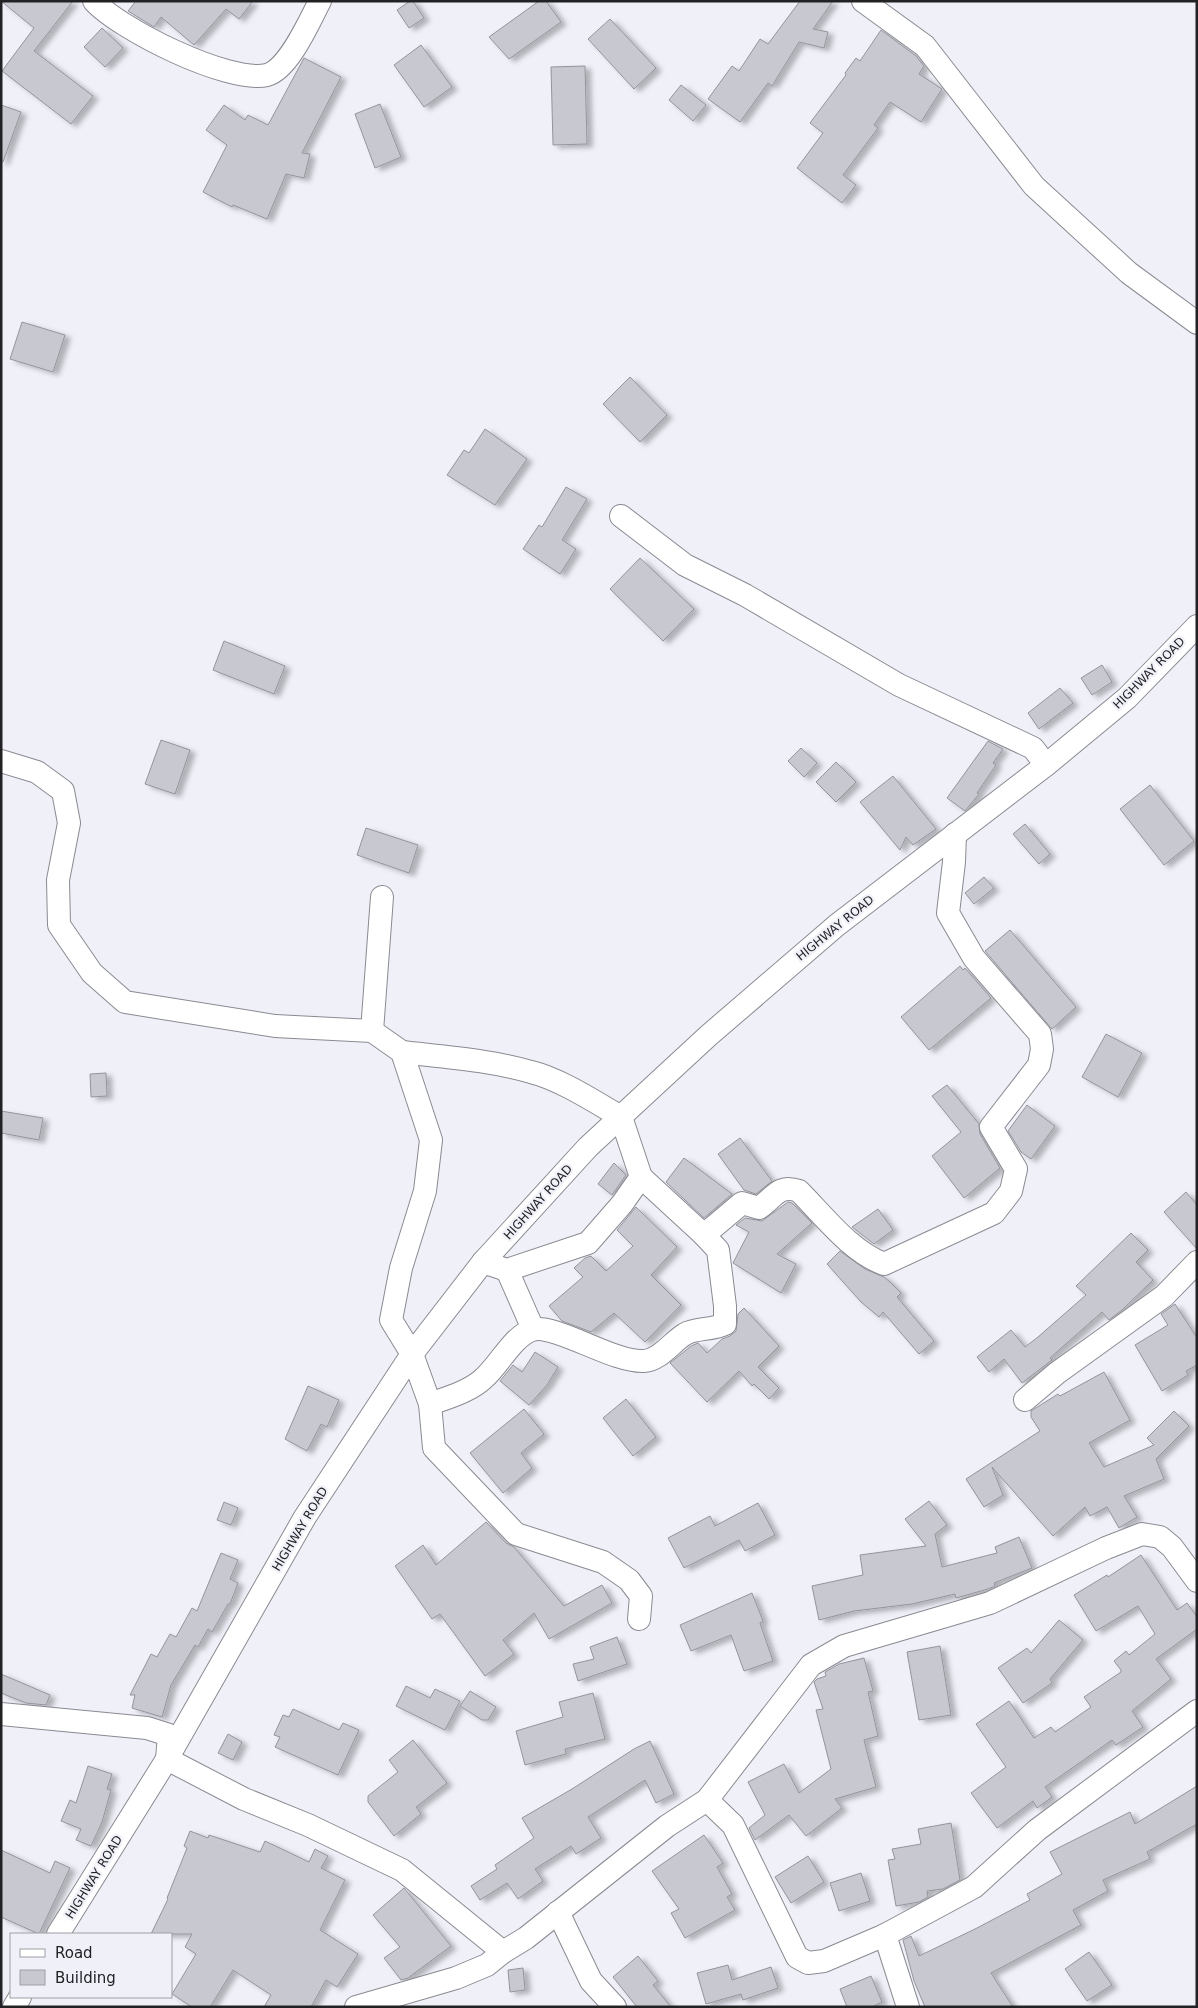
<svg xmlns="http://www.w3.org/2000/svg" width="1198" height="2008" viewBox="0 0 1198 2008" font-family="'DejaVu Sans',sans-serif">
<style>
.building{fill:#c8c8d1;stroke:#94949c;filter:url(#shadow)}
.lines{fill:none;stroke-linecap:round;stroke-linejoin:round}
.minor-casing{stroke:#8a8a92;stroke-width:24}
.minor{stroke:#fff;stroke-width:22}
.labels{text-anchor:middle;dominant-baseline:central;stroke-width:4.5;stroke-linejoin:round;paint-order:stroke}
.street-label{font-size:12px;fill:#222225;stroke:#f0f0f9}
</style>
<defs>
<filter id="shadow"><feDropShadow dx="5.5" dy="3" stdDeviation="2.5" flood-color="#0004"/></filter>
</defs>
<rect width="100%" height="100%" fill="#f0f0f9"/>
<g class="building">
<polygon points="1,1 73,1 34,51 93,96 71,124 2,71 34,28"/>
<polygon points="136,1 253,1 239,19 226,9 194,45 161,17 154,27 128,11"/>
<polygon points="410,1 413,1 424,18 409,28 397,10"/>
<polygon points="539,1 546,1 561,22 509,59 489,37"/>
<polygon points="800,1 833,1 813,29 828,32 824,48 799,42 772,86 768,83 740,122 708,99 732,66 739,71 760,39 768,44"/>
<polygon points="610,19 656,68 634,89 588,39"/>
<polygon points="102,28 123,48 105,67 84,47"/>
<polygon points="881,30 916,56 924,66 919,74 942,89 921,122 890,102 874,125 878,128 843,175 856,185 842,203 797,168 823,133 810,123 846,75 845,73 856,58 860,61"/>
<polygon points="421,45 452,87 424,107 394,65"/>
<polygon points="304,58 341,77 302,153 310,154 304,178 286,174 267,219 233,205 232,207 203,192 227,145 206,130 224,105 245,120 248,115 268,125"/>
<polygon points="585,66 587,144 553,145 551,67"/>
<polygon points="681,85 706,105 693,121 669,100"/>
<polygon points="380,104 401,157 375,168 355,114"/>
<polygon points="1,105 21,112 3,162 1,162"/>
<polygon points="22,322 65,335 53,372 10,359"/>
<polygon points="630,377 667,415 640,442 603,404"/>
<polygon points="485,429 527,459 495,505 447,475 464,450 469,453"/>
<polygon points="566,487 587,499 562,540 576,549 560,574 523,549 539,525 542,527"/>
<polygon points="640,558 694,609 663,641 610,589"/>
<polygon points="224,641 285,666 274,694 213,670"/>
<polygon points="1102,665 1112,682 1092,695 1081,678"/>
<polygon points="1060,688 1073,703 1039,729 1028,713"/>
<polygon points="161,740 190,750 175,794 145,784"/>
<polygon points="988,741 1003,749 993,763 996,765 977,793 979,794 965,811 947,798"/>
<polygon points="801,748 817,763 804,777 788,761"/>
<polygon points="836,762 856,782 836,802 816,782"/>
<polygon points="893,776 936,829 913,845 906,837 900,850 860,802"/>
<polygon points="1150,785 1194,841 1164,865 1120,809"/>
<polygon points="1025,824 1050,854 1039,864 1013,834"/>
<polygon points="366,828 418,845 409,873 357,855"/>
<polygon points="984,877 994,888 974,904 965,893"/>
<polygon points="1010,930 1076,1007 1052,1029 985,951"/>
<polygon points="960,966 963,970 965,968 991,998 929,1050 901,1017"/>
<polygon points="1106,1034 1142,1053 1118,1097 1082,1077"/>
<polygon points="106,1073 107,1096 91,1097 90,1074"/>
<polygon points="947,1085 979,1124 980,1134 1000,1168 964,1198 932,1156 961,1132 932,1096"/>
<polygon points="1027,1105 1055,1126 1031,1159 1021,1152 1008,1131"/>
<polygon points="1,1111 43,1118 39,1140 1,1133"/>
<polygon points="740,1138 772,1181 756,1194 744,1190 718,1154"/>
<polygon points="684,1158 732,1194 704,1218 666,1182"/>
<polygon points="614,1163 626,1175 612,1195 598,1184"/>
<polygon points="1186,1192 1197,1205 1197,1249 1164,1212"/>
<polygon points="788,1202 792,1203 812,1223 777,1254 796,1264 781,1293 733,1263 749,1232 736,1225 745,1218 762,1221"/>
<polygon points="636,1207 677,1247 651,1275 681,1305 645,1342 614,1313 591,1332 562,1321 549,1306 583,1277 574,1268 585,1258 591,1256 606,1271 633,1246 617,1230"/>
<polygon points="878,1209 893,1230 874,1244 852,1227"/>
<polygon points="1131,1233 1148,1250 1136,1262 1153,1280 1122,1310 1109,1320 1102,1312 1050,1358 1052,1360 1022,1383 1004,1359 989,1372 977,1357 1011,1330 1025,1347 1038,1337 1086,1295 1076,1286"/>
<polygon points="840,1251 865,1269 884,1277 890,1282 901,1293 897,1297 934,1341 919,1354 883,1312 879,1317 861,1302 827,1264"/>
<polygon points="1175,1304 1197,1338 1197,1365 1186,1371 1188,1375 1162,1391 1135,1345 1168,1325 1161,1314"/>
<polygon points="744,1308 779,1346 758,1367 779,1388 769,1399 754,1384 752,1386 739,1371 707,1402 670,1363 691,1346 698,1343 707,1353 722,1339 730,1336 736,1331 738,1314"/>
<polygon points="535,1352 558,1367 547,1385 529,1405 500,1381 513,1365 522,1372"/>
<polygon points="1104,1372 1130,1420 1089,1443 1104,1467 1154,1445 1147,1438 1174,1411 1189,1426 1156,1459 1164,1479 1124,1496 1137,1517 1119,1528 1107,1507 1090,1516 1085,1507 1053,1536 992,1467 1003,1495 984,1507 966,1479 1040,1431 1031,1417 1031,1411 1058,1394 1060,1396"/>
<polygon points="308,1386 339,1400 327,1427 321,1424 307,1451 285,1439"/>
<polygon points="626,1399 656,1437 633,1456 603,1418"/>
<polygon points="524,1409 544,1434 521,1453 532,1468 503,1493 470,1453"/>
<polygon points="929,1501 947,1525 935,1534 942,1567 997,1553 995,1547 1019,1537 1032,1568 994,1583 995,1586 988,1589 956,1598 955,1594 912,1604 854,1611 819,1620 812,1586 863,1575 860,1555 926,1546 905,1519"/>
<polygon points="224,1502 238,1508 231,1525 217,1520"/>
<polygon points="758,1503 775,1535 745,1551 739,1540 684,1568 668,1538 710,1516 715,1526"/>
<polygon points="486,1522 506,1543 514,1547 564,1606 602,1585 612,1603 549,1639 534,1613 503,1640 514,1654 485,1676 440,1614 432,1619 395,1566 423,1545 436,1565"/>
<polygon points="221,1553 238,1560 230,1579 238,1583 230,1604 228,1604 212,1632 208,1629 198,1647 195,1645 171,1685 162,1717 132,1708 135,1695 130,1695 151,1654 157,1657 170,1634 176,1637 192,1608 197,1611"/>
<polygon points="1141,1555 1177,1610 1187,1603 1197,1617 1197,1629 1156,1659 1171,1679 1132,1711 1143,1727 1116,1745 1112,1740 1045,1787 1052,1797 1037,1808 1033,1801 997,1828 971,1793 1006,1767 976,1724 1009,1701 1034,1738 1051,1727 1055,1732 1091,1707 1084,1697 1121,1672 1121,1670 1114,1661 1126,1651 1129,1655 1155,1634 1138,1606 1096,1631 1074,1595 1107,1575 1108,1577"/>
<polygon points="752,1593 763,1621 760,1623 773,1661 744,1671 731,1635 691,1651 680,1625"/>
<polygon points="1059,1620 1083,1640 1050,1679 1052,1683 1023,1703 998,1668 1027,1648 1031,1653"/>
<polygon points="617,1637 627,1664 578,1681 573,1664 594,1659 590,1647"/>
<polygon points="940,1646 951,1715 919,1720 907,1652"/>
<polygon points="864,1658 873,1691 868,1692 878,1736 864,1740 876,1787 835,1799 842,1808 806,1836 789,1815 755,1840 749,1828 765,1815 748,1782 784,1764 799,1793 831,1769 816,1710 823,1709 814,1682 817,1679 826,1676 825,1672 839,1664"/>
<polygon points="1,1674 50,1695 46,1705 26,1703 1,1693"/>
<polygon points="406,1686 430,1698 435,1689 460,1701 445,1730 396,1706"/>
<polygon points="470,1691 496,1707 488,1720 482,1720 460,1706"/>
<polygon points="593,1693 605,1739 565,1749 566,1754 525,1765 516,1731 563,1717 559,1702"/>
<polygon points="293,1709 339,1730 343,1723 359,1730 338,1775 275,1747 280,1737 274,1735 283,1715 289,1717"/>
<polygon points="228,1734 242,1742 233,1760 218,1753"/>
<polygon points="413,1740 447,1783 416,1807 421,1814 394,1836 368,1802 368,1796 398,1772 389,1760"/>
<polygon points="650,1741 674,1794 656,1803 645,1780 588,1817 601,1838 576,1854 571,1846 535,1869 543,1881 518,1899 507,1883 480,1900 471,1886 497,1869 495,1865 534,1838 522,1818 572,1789 634,1749"/>
<polygon points="88,1766 112,1774 107,1789 111,1790 102,1822 91,1846 76,1840 81,1829 61,1821 70,1800 76,1803"/>
<polygon points="1197,1786 1197,1824 1147,1852 1150,1859 1103,1880 1108,1891 1073,1910 1081,1925 991,1973 1013,2007 925,2007 914,1981 903,1940 911,1936 919,1956 977,1928 1030,1900 1027,1894 1062,1874 1050,1852 1130,1812 1135,1824"/>
<polygon points="951,1823 960,1880 943,1889 927,1891 928,1897 919,1902 896,1906 888,1860 895,1859 892,1849 921,1844 918,1829"/>
<polygon points="190,1831 208,1838 209,1835 260,1852 265,1841 309,1862 315,1849 328,1856 321,1868 345,1880 320,1930 358,1954 337,1987 326,1980 311,2007 264,2007 271,1995 233,1970 210,2007 192,2007 172,1994 196,1954 185,1947 192,1934 151,1934 168,1899 167,1898 187,1848 184,1846"/>
<polygon points="704,1835 723,1863 717,1867 732,1894 727,1897 735,1910 685,1938 671,1913 679,1909 652,1871"/>
<polygon points="1,1850 50,1873 55,1861 70,1868 39,1934 1,1917"/>
<polygon points="808,1856 824,1882 791,1903 775,1877"/>
<polygon points="861,1873 870,1901 839,1911 830,1883"/>
<polygon points="404,1888 451,1946 408,1978 401,1980 384,1958 400,1947 373,1915"/>
<polygon points="1089,1952 1112,1985 1087,2001 1065,1969"/>
<polygon points="638,1956 658,1981 653,1985 671,2007 637,2007 613,1977"/>
<polygon points="728,1965 732,1980 771,1967 778,1988 743,2000 741,1994 706,2004 697,1973"/>
<polygon points="523,1968 525,1990 510,1992 508,1970"/>
<polygon points="871,1976 882,2002 872,2007 847,2007 840,1989"/>
</g>
<g class="lines">
<defs>
<g id="minor">
<path d="M94 1C119 29 229 84 267 75 289 69 310 20 320 1"/>
<polyline points="863,1 925,46 1034,186 1129,273 1197,323"/>
<polyline points="621,516 685,565 745,595 899,685 1033,748 1046,765"/>
<polyline points="1,761 37,772 63,791 69,823 58,880 59,925 92,973 125,1002 275,1026 372,1031 402,1052 431,1140 425,1191 401,1268 391,1320 412,1354 430,1404 434,1448 516,1534 603,1562 629,1580 641,1596 639,1619"/>
<polyline points="372,1031 382,897"/>
<path d="M402 1052C445 1057 490 1060 531 1072 560 1079 595 1102 621 1117L641 1177 704 1235 742 1203 759 1208C775 1197 778 1184 799 1191 824 1216 850 1251 884 1264L994 1213 1011 1191 1016 1169 991 1127 1039 1065 1042 1049 1040 1034 974 958 948 913 954 862 955 834"/>
<polyline points="483,1262 507,1270 588,1243 622,1204 641,1177"/>
<polyline points="507,1270 533,1329"/>
<polyline points="1025,1400 1057,1373 1164,1296 1197,1262"/>
<path d="M430 1404C447 1398 471 1391 484 1378 500 1364 512 1337 532 1330 553 1322 613 1363 644 1361 660 1360 672 1342 685 1334 696 1328 713 1330 725 1324V1306L718 1250 704 1235"/>
<polyline points="1,1714 147,1728 169,1735 167,1759 244,1799 308,1825 402,1870 503,1952 526,1938 667,1826 707,1800 811,1665 844,1646 990,1603 1106,1548 1142,1534 1160,1537 1172,1547 1197,1581"/>
<polyline points="707,1800 733,1825 797,1957 808,1963 824,1961 885,1935 974,1887 1037,1830 1197,1711"/>
<polyline points="558,1912 591,1981 615,2007"/>
<polyline points="58,1934 167,1759 305,1517 412,1354 483,1262 588,1147 708,1036 837,925 1046,765 1127,698 1197,626"/>
<polyline points="885,1935 908,2007"/>
<polyline points="14,2007 20,1997"/>
<polyline points="356,2007 456,1978 487,1965 503,1952"/>
</g>
</defs>
<use href="#minor" class="minor-casing"/>
<use href="#minor" class="minor"/>
</g>
<g class="labels">
<g class="street-label">
<text transform="translate(1149 673) rotate(-45)">HIGHWAY ROAD</text>
<text transform="translate(835 928) rotate(-39)">HIGHWAY ROAD</text>
<text transform="translate(538 1202) rotate(-48)">HIGHWAY ROAD</text>
<text transform="translate(300 1529) rotate(-59)">HIGHWAY ROAD</text>
<text transform="translate(94 1877) rotate(-58)">HIGHWAY ROAD</text>
</g>
</g>
<rect width="1198" height="2008" fill="none" stroke="#222225" stroke-width="5"/>
<rect x="10" y="1933" width="162" height="65" fill="#f0f0f9" stroke="#9e9ea4"/>
<rect x="20" y="1949" width="25" height="8" fill="#ffffff" stroke="#9e9ea4"/>
<text x="55" y="1958" font-size="15" fill="#222225">Road</text>
<rect x="20" y="1970" width="25" height="15" fill="#c8c8d1" stroke="#9e9ea4"/>
<text x="55" y="1983" font-size="15" fill="#222225">Building</text>
</svg>
